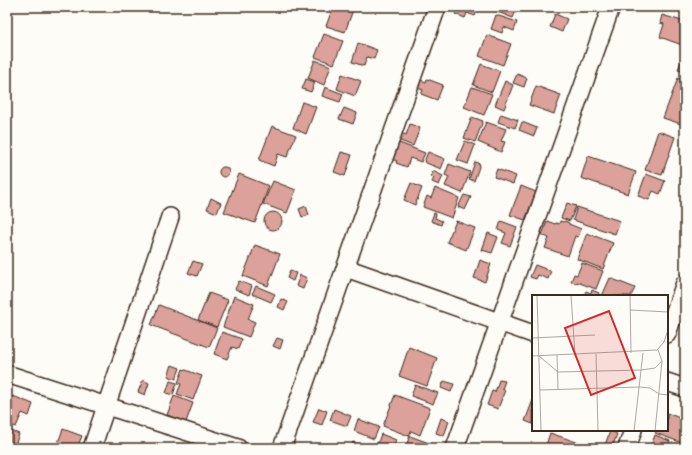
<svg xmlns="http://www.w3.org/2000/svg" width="692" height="455" viewBox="0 0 692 455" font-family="Kalam,sans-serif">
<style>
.building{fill:#dba19a;stroke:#3b2a1e}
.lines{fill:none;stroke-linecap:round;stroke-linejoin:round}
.street-casing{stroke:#3b2a1e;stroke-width:20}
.street{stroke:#fdfcf7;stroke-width:17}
.inset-road{fill:none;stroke:#afa8a0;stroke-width:1}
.view{fill:#d62828;fill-opacity:0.15;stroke:#d62828;stroke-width:2}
.inset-edge{fill:none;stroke:#3b2a1e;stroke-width:2}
</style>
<rect width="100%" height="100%" fill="#fdfcf7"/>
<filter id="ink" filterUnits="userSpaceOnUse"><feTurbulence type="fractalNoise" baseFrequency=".025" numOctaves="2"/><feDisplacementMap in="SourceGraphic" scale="8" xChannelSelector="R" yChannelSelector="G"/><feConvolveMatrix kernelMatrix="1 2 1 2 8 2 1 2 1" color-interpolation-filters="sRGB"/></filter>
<g filter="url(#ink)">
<g class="building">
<polygon points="333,7 354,7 345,32 326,26"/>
<polygon points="458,7 473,7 478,9 475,16 467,13 465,18 455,14"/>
<polygon points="496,7 514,7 517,8 513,18 495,11"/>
<polygon points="667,7 685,7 685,10 684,13"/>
<polygon points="555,14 567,19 562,32 550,27"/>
<polygon points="496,15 517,22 514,31 504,27 502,33 491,29"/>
<polygon points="662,15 685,22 685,37 682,45 660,37 664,24 660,23"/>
<polygon points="324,34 343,41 334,64 315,57"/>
<polygon points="487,35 511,44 503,65 479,56"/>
<polygon points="358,43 377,50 374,59 367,57 364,66 352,62"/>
<polygon points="685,53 685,72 678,69"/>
<polygon points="315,60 331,66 324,85 308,78"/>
<polygon points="481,64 500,71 492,92 473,85"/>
<polygon points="342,74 361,81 355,96 337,89"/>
<polygon points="517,74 527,78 524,87 513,83"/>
<polygon points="678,78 685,81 685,98 683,103 685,104 685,121 684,125 663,118"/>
<polygon points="306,79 315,82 311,92 302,89"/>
<polygon points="419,79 426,82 427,79 443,85 437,100 421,94 423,90 415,87"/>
<polygon points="505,81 513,85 504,109 495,105"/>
<polygon points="536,86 561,95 554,114 529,105"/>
<polygon points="325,87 343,94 340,102 322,96"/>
<polygon points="472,87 492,94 484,115 464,107"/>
<polygon points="302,102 316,107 306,134 293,128"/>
<polygon points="344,108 357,113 353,124 339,119"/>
<polygon points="501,114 518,120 515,128 498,122"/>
<polygon points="472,117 483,121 475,142 464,138"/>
<polygon points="486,122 506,129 501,141 505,142 501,152 478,142"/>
<polygon points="522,122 537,128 534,136 519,130"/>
<polygon points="410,124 420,128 413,146 398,140 401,133 406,135"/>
<polygon points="272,126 296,135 287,157 278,154 274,166 259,160"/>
<polygon points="658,131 675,137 662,175 645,170"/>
<polygon points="465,141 475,145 468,164 457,160"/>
<polygon points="397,142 425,153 421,162 410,158 407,167 396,163 397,161 391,159"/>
<polygon points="341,152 352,155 345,176 334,172"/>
<polygon points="428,152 445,159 441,169 424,162"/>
<polygon points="588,156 636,172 628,194 581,178"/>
<polygon points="475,162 480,164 474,181 469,179"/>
<polygon points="449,164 470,172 462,193 445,186 449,177 445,175"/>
<circle cx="224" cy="172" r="5"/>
<polygon points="497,169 516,176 513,184 494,177"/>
<polygon points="433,171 443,176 439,185 432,182 434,178 431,177"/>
<polygon points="239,174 269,186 255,223 224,212"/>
<polygon points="646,174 665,181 660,194 653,191 649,200 638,196"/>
<polygon points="273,181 296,190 287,213 263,204"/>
<polygon points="411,183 422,188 415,205 404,200"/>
<polygon points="521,186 536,192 525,220 510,215"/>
<polygon points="435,188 459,198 452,218 423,207 427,196 431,198"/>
<polygon points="464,195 471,197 465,210 458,207"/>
<polygon points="211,198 221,203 217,213 207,209"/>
<polygon points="567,203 576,206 570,221 561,218"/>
<polygon points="306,206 309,215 302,217 299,209"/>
<polygon points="577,207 620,221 615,234 573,220"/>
<circle cx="273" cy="221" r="9"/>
<polygon points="434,213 436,214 435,218 442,221 441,225 431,221"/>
<polygon points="456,221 475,228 466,250 447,242"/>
<polygon points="501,221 517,227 510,246 502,243 506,233 498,230"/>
<polygon points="547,221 555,224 556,223 559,224 560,221 564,222 565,221 569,223 569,224 581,229 578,237 575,236 568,256 545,248 549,238 542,235"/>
<polygon points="488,233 498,237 492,253 482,250"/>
<polygon points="587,233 613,243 603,269 577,259"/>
<polygon points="255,245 280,254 268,286 243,276"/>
<polygon points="480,260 491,264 485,282 474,278"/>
<polygon points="193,261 202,264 197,276 188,273"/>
<polygon points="582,263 603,271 596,289 577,282 576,283 571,282 574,274 577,275"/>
<polygon points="535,265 551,271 548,279 538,275 536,279 530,277"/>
<polygon points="290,271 296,273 293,281 287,278"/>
<polygon points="300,275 307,278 303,289 296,286"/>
<polygon points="610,278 635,288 631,296 602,296"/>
<polygon points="239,281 252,286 249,295 235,289"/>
<polygon points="256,286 275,294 271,302 252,294"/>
<polygon points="592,290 599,293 598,296 584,296 586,291 591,293"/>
<polygon points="209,293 228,300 217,327 198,320"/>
<polygon points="234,296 254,304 248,319 255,322 249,337 223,327"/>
<polygon points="281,299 288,302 284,310 278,307"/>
<polygon points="159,305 217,328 209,347 151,325"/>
<polygon points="222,332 242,339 238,349 232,347 227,359 214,354"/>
<polygon points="277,338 283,340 280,349 273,346"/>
<polygon points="409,347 437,358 427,386 399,376"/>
<polygon points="172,365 180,368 176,379 168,376"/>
<polygon points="183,369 202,376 193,400 177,394 181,384 178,383"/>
<polygon points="143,380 149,383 145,395 138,392"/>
<polygon points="499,380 505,381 502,389 505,390 498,409 487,405 492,391 495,392"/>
<polygon points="170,381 177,383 173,395 166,393"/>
<polygon points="444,381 454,384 451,392 441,388"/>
<polygon points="415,385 438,393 433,404 411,396"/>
<polygon points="395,395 430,408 420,435 411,431 409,436 383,426"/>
<polygon points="13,396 33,404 29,416 22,413 16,427 7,424 7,412"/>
<polygon points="174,396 193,403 186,422 167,415"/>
<polygon points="533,400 533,424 525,421"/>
<polygon points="319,408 327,411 322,425 313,422"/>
<polygon points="334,409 351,416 347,426 330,420"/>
<polygon points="667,413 685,420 685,444 655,433 657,430 667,430"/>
<polygon points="441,418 449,421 444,436 436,433"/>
<polygon points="358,419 379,427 374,439 354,431"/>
<polygon points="7,429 19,434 14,448 7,448"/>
<polygon points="63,429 82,436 77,448 56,448"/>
<polygon points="610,431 617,434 612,448 604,448"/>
<polygon points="550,433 594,448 545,448"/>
<polygon points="381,434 396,440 393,448 376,448"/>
<polygon points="655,435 670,441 668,448 650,448"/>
<polygon points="410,436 437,446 436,448 405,448"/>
<polygon points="353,442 369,448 351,448"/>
</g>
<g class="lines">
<defs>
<g id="street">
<polyline points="346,268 533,334"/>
<polyline points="667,334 685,283"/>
<polyline points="7,374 238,448"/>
<polyline points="667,382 685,388"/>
<polyline points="92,448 170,217"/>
<polyline points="282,448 437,7"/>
<polyline points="455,448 611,7"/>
<polyline points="627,448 633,430"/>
</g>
</defs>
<use href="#street" class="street-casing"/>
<use href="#street" class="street"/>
</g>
</g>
<g transform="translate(532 295)">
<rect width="136" height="136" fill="#fdfcf7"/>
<path class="inset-road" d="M5 0 9 136M39 0 43 60M98 0 99 58M98 15 136 17M0 43 63 40M64 59 66 136M25 60 26 94M0 61 125 55 132 47 136 35M7 61 26 77 109 75 123 73 130 66M8 95 108 92 118 93 127 99 136 100M102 136 111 58M123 136 130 66 126 55"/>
<path class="view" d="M77 16 103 83 59 100 33 33Z"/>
<rect width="136" height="136" class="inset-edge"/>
</g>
<rect width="692" height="455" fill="none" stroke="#fdfcf7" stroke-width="24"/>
<rect x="12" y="12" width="668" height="431" fill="none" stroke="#3b2a1e" stroke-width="1.5" filter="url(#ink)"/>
</svg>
